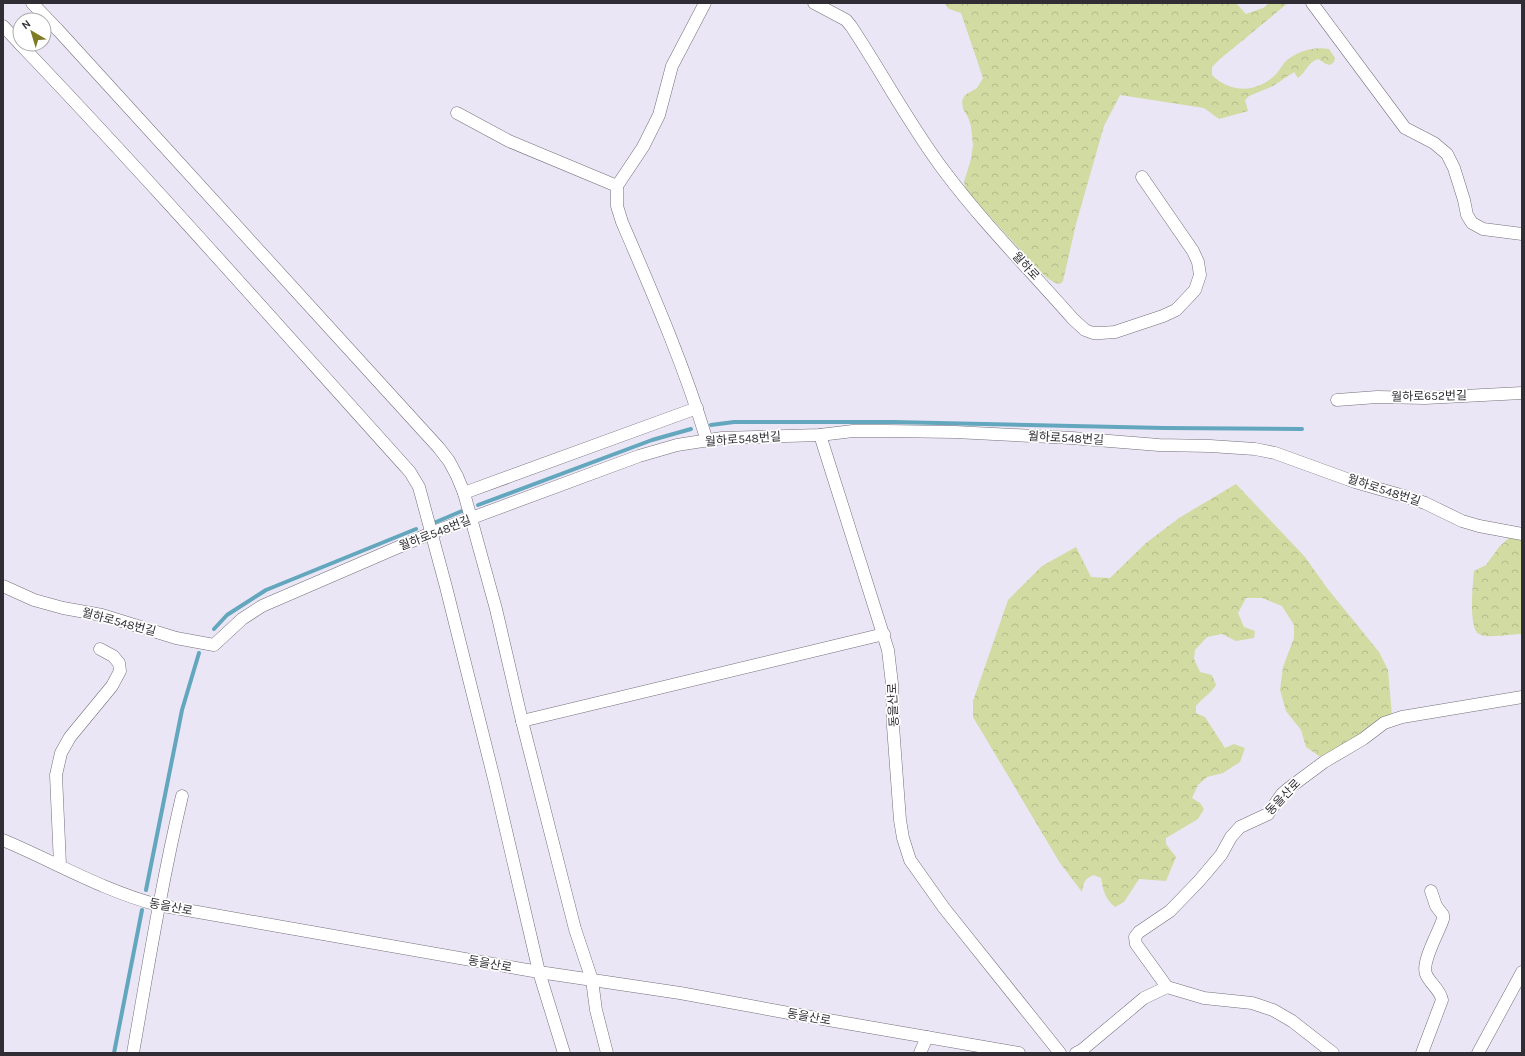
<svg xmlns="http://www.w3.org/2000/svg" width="1525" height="1056" viewBox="0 0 1525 1056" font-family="Karla,'Noto Sans KR',sans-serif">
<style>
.forest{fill:url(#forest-crowns)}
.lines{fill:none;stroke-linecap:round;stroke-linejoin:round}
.stream{stroke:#62a7bd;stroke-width:4}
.minor-casing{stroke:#746f7c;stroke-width:13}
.minor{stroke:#fff;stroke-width:12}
.labels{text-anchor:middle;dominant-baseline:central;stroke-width:3.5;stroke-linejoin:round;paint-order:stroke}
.street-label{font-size:12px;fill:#302e34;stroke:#fff}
</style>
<defs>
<pattern id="forest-crowns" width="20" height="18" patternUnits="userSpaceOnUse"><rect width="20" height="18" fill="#d1dba2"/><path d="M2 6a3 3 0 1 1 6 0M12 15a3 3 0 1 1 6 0" fill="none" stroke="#b4bc8c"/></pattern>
</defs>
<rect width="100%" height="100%" fill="#ebe6f5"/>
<g class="forest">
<path d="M944 3H1236L1246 14 1263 8 1270 3H1288L1220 59 1212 67V75C1230 93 1256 93 1274 76 1279 72 1281 66 1286 61 1297 51 1314 46 1329 49L1335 58 1334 62 1330 65 1326 64 1318 59C1307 63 1307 71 1298 78L1294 72 1273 86 1249 96 1245 100 1248 111 1219 119 1204 108 1120 95 1104 126 1076 224 1063 281 1060 284C1051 283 1044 275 1037 268L966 191 964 182 971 159 973 145 971 126 968 117 963 109 962 101 965 95 977 88 983 78 961 13 949 9Z"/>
<path d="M1236 484 1305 557 1327 588 1379 652 1388 670 1392 716 1322 758 1306 747 1301 730 1286 711 1280 690 1283 667 1294 638V625L1282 606 1262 598H1246L1238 613 1244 627 1255 631 1254 638 1236 641 1222 634 1207 637 1195 650 1194 659 1200 672 1212 675 1216 685C1212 693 1202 698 1196 706V713L1205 717 1225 748 1234 744 1245 748 1240 762 1223 773 1207 777 1198 785 1192 798 1200 803 1204 809 1198 819 1166 838V844L1176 857 1166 881 1139 879 1124 902 1115 907C1105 899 1103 890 1101 878L1094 875C1085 878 1083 883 1082 892L1060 863 973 717V701L1008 600 1042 566 1076 547 1091 577 1110 578 1146 543 1179 518Z"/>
<path d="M1511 536 1522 538V634C1512 634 1486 639 1479 634 1468 628 1473 582 1474 571L1486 565 1499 547Z"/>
</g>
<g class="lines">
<g class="stream">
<polyline points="711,425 734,422 893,422 1164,428 1302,429"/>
<polyline points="478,505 652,440 691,429"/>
<polyline points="436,522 462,511"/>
<polyline points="214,629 227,615 266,590 416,529"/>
<polyline points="146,890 182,710 199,653"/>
<polyline points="114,1053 142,910"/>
</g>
<defs>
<g id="minor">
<polyline points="32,3 58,30 439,448 449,461 457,476 464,493 496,609 522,721 575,929 592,980 596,1010 607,1053"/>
<path d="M814 3 846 20 851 26C883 74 910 126 945 172 984 224 1030 270 1073 319L1085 330 1093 333H1101L1115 332 1163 316 1176 310 1195 290 1200 275 1198 262 1193 251 1142 177"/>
<polyline points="1312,3 1405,128 1434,143 1447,154 1454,168 1464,200 1467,215 1472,223 1483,229 1522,234"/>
<polyline points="3,26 20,44"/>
<path d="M20 44C153 183 281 329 410 472L419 487 446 587 495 783 539 972 564 1053"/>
<path d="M457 113 509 141 617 186V206L622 222C653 294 684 365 707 441"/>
<polyline points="617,186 643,147 659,115 672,66 705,3"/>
<polyline points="1337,400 1377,397 1425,398 1522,393"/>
<polyline points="820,435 888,650 892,684 893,726 900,820 903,838 910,860 944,908 1060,1053"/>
<polyline points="464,493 697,408"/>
<polyline points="3,586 34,600 63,608 102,615 176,638 214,645 242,619 262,606 431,533 639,456 677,445 722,438 820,435 853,431 886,431 955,432 1072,438 1159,445 1210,446 1255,449 1275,453 1355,482 1404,496 1425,503 1462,521 1479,526 1522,534"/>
<polyline points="522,721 884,634"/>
<path d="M3 840C55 862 104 891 158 905L539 972 680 993 794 1014 1019 1053"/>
<polyline points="60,865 56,775 61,753 70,737 112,686 120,671 119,663 113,656 100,649"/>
<path d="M133 1053C148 967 162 881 182 796"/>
<polyline points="920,1053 927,1037"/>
<polyline points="1076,1053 1082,1050 1144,998 1167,987"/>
<polyline points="1333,1053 1292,1021 1273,1010 1252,1003 1204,998 1167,987 1136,944 1135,937 1139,932 1170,911 1199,881 1221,855 1231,837 1240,827 1268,814 1282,794 1289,788 1324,762 1363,739 1384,723 1402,717 1522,697"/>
<path d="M1422 1053 1442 1000C1440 989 1430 984 1426 974 1421 962 1439 932 1443 919V915L1436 906 1431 891"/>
<polyline points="1478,1053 1522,972"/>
</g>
</defs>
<use href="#minor" class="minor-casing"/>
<use href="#minor" class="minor"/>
</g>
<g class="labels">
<g class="street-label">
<text transform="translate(1026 266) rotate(47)">월하로</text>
<text transform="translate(1429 396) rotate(-1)">월하로652번길</text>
<text transform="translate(1066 438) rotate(3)">월하로548번길</text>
<text transform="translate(743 439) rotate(-4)">월하로548번길</text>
<text transform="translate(1384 490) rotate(18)">월하로548번길</text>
<text transform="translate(435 533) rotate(-21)">월하로548번길</text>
<text transform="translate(119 622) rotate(15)">월하로548번길</text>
<text transform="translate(893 705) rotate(-93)">동을산로</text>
<text transform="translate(1283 797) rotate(-46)">동을산로</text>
<text transform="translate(171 907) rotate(11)">동을산로</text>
<text transform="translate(490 964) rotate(10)">동을산로</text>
<text transform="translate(809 1017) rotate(10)">동을산로</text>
</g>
</g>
<rect width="1525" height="1056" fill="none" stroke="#302e34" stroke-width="8"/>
<g transform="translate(32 32) rotate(322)"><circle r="19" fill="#ffffff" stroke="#acabae"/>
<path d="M0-3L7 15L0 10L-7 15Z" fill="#7d7b23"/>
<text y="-6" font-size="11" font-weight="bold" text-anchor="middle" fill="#302e34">N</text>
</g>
</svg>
